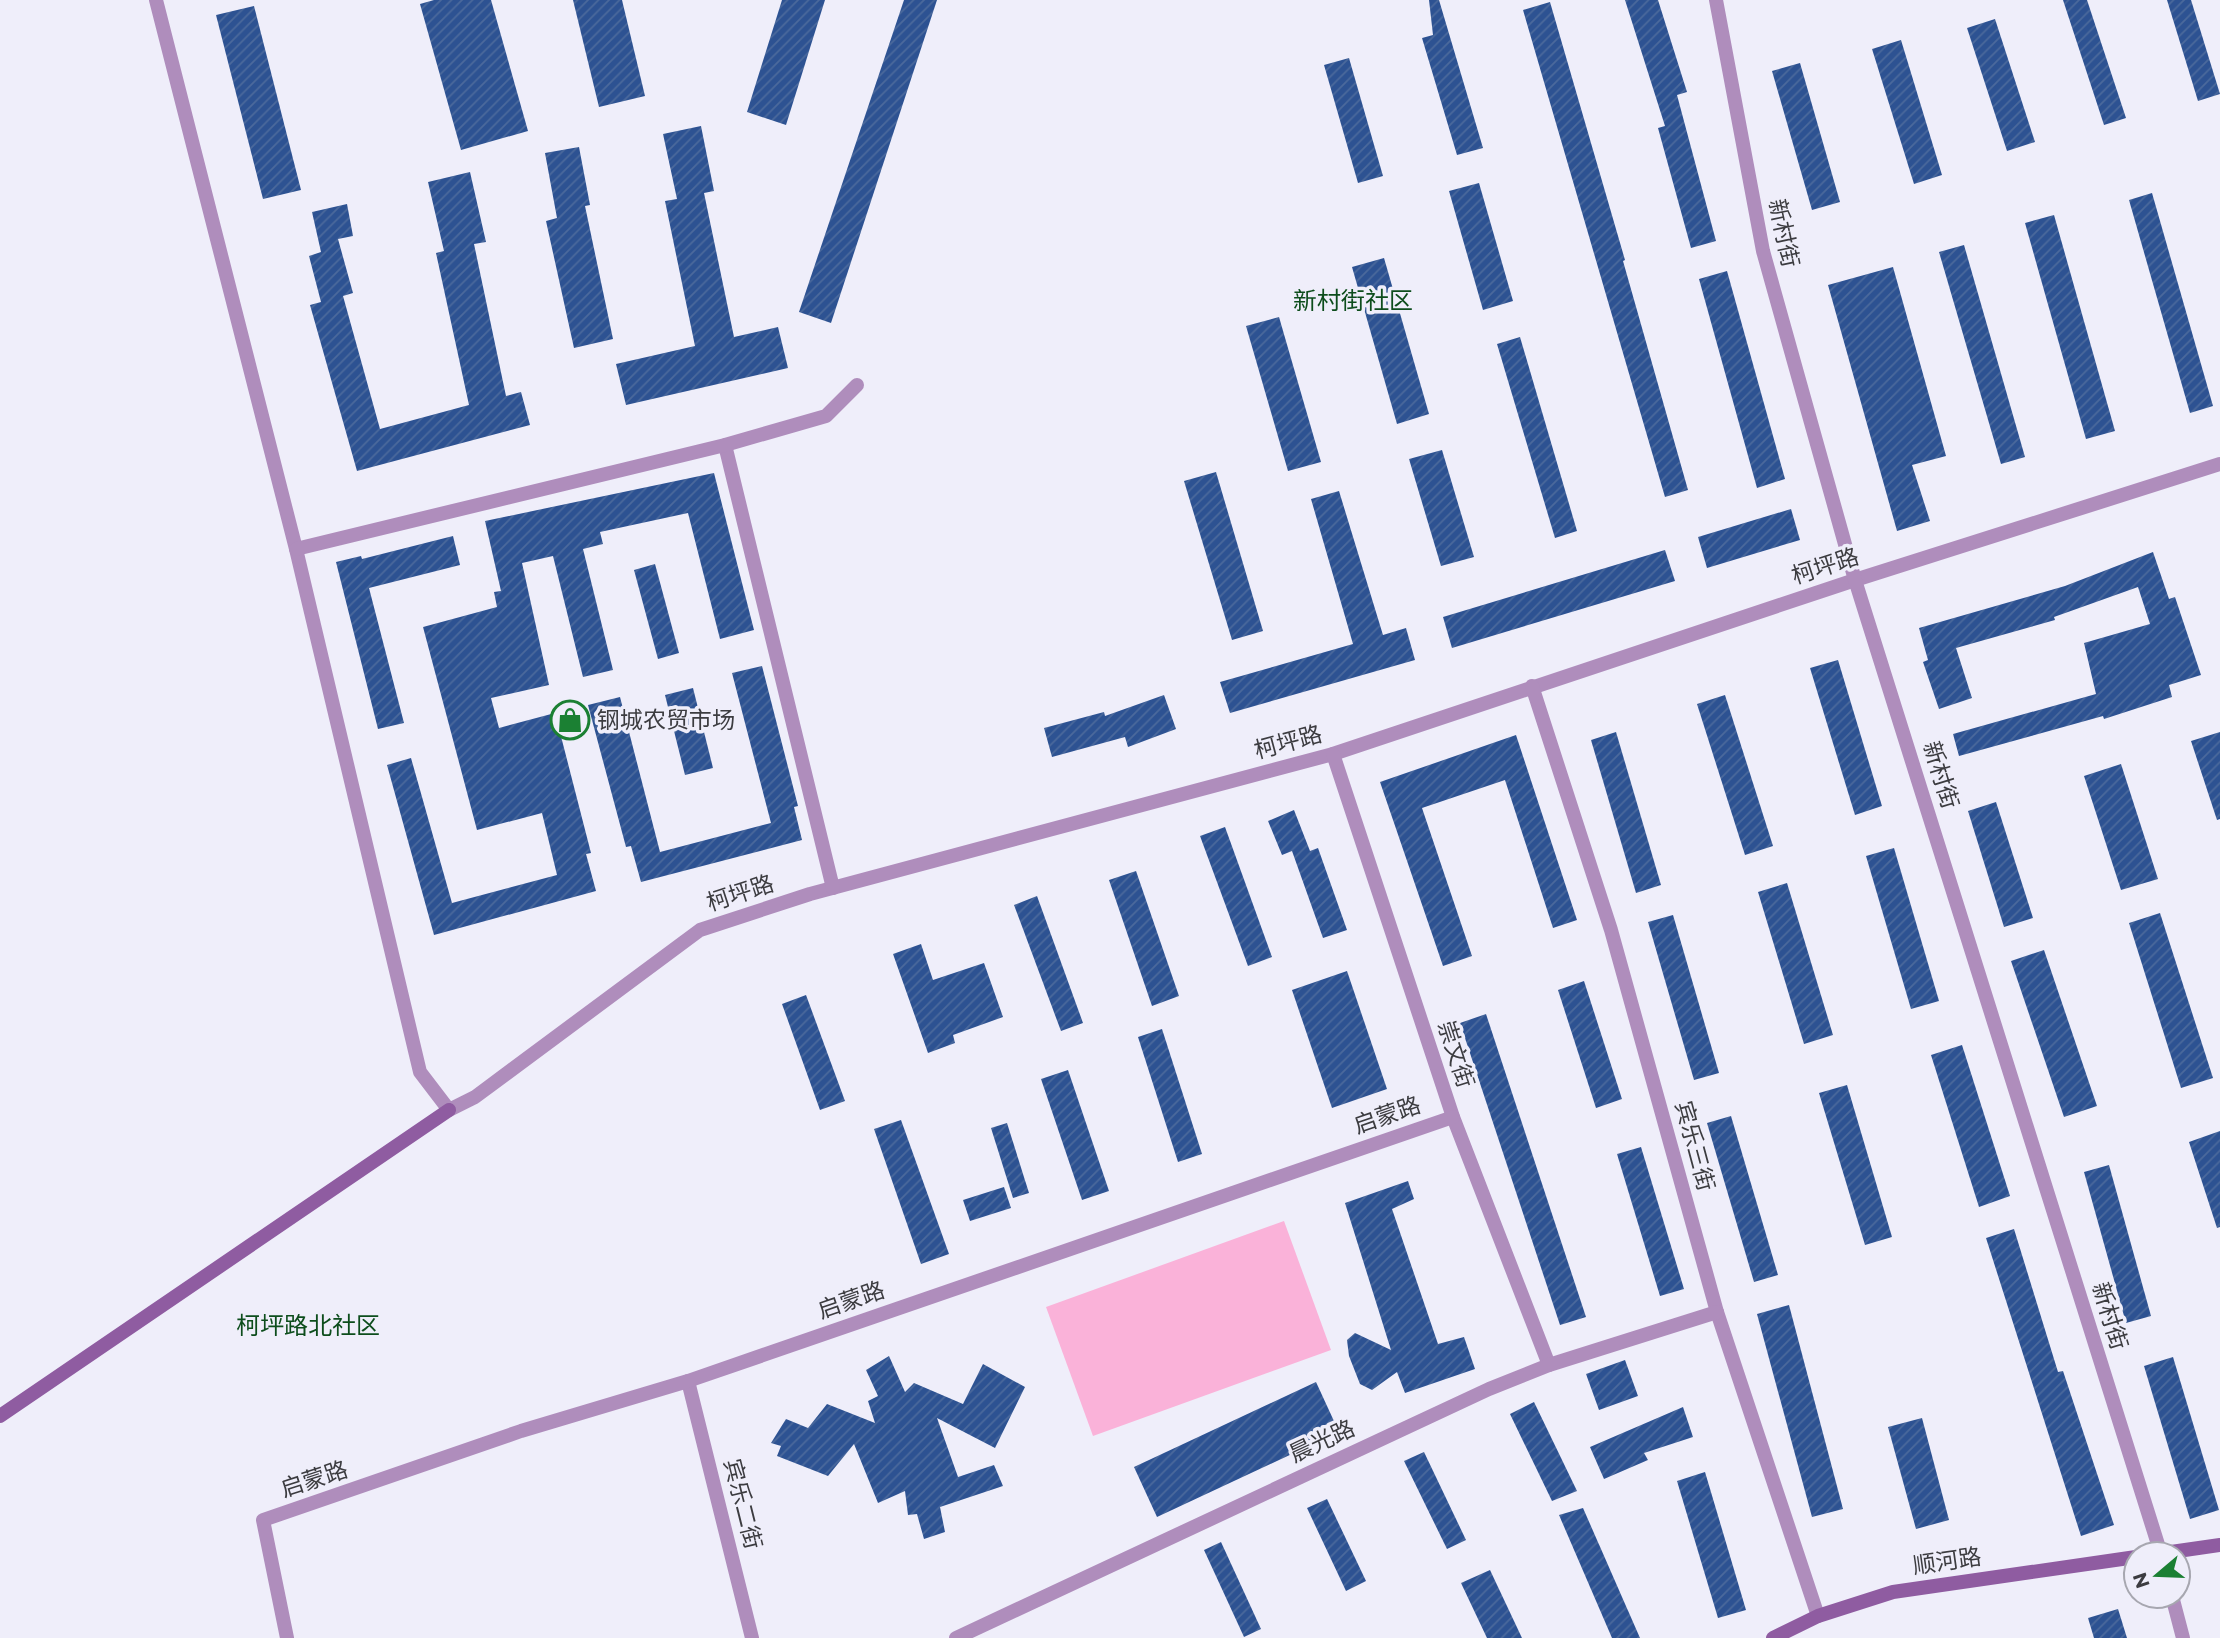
<svg xmlns="http://www.w3.org/2000/svg" width="2220" height="1638" viewBox="0 0 2220 1638" font-family="Montserrat,'Noto Sans SC',sans-serif">
<style>
.pitch{fill:#fab2d9}
.building{fill:url(#building-hatch)}
.lines{fill:none;stroke-linecap:round;stroke-linejoin:round}
.street{stroke:#af8dbc;stroke-width:14}
.secondary{stroke:#8f5ca1;stroke-width:14}
.labels{text-anchor:middle;dominant-baseline:central;stroke-width:7;stroke-linejoin:round;paint-order:stroke}
.street-label{font-size:23px;fill:#3c3c40;stroke:#efeefa}
.poi-label{font-size:23px;fill:#3c3c40;stroke:#efeefa;text-anchor:start}
.neighbourhood-label{font-size:24px;fill:#0d4d1c;stroke:#efeefa}
</style>
<defs>
<pattern id="building-hatch" width="6" height="6" patternUnits="userSpaceOnUse" patternTransform="scale(1.75)"><rect width="6" height="6" fill="#2d5292"/><path d="M-1 1l2-2M0 6l6-6M5 7l2-2" fill="none" stroke="#4b699c"/></pattern>
</defs>
<rect width="100%" height="100%" fill="#efeefa"/>
<polygon class="pitch" points="1284,1221 1331,1350 1093,1436 1046,1307"/>
<g class="building">
<polygon points="434,0 491,0 528,131 461,150 420,4"/>
<polygon points="573,0 622,0 645,96 599,107"/>
<polygon points="782,0 825,0 786,125 747,112"/>
<polygon points="904,0 937,0 831,323 799,312"/>
<polygon points="1429,0 1439,0 1483,148 1457,155 1422,38 1433,35"/>
<polygon points="1625,0 1658,0 1687,92 1677,95 1716,241 1691,248 1658,128 1665,126"/>
<polygon points="2063,0 2087,0 2126,118 2104,125"/>
<polygon points="2167,0 2191,0 2220,94 2198,101"/>
<polygon points="1550,2 1625,260 1623,261 1688,490 1665,497 1523,10"/>
<polygon points="254,6 301,190 263,199 216,15"/>
<polygon points="1995,19 2035,142 2007,151 1967,28"/>
<polygon points="1901,40 1942,175 1914,184 1872,49"/>
<polygon points="1349,58 1383,176 1358,183 1324,65"/>
<polygon points="1800,63 1840,202 1812,210 1772,71"/>
<polygon points="701,126 714,191 704,193 734,337 778,327 788,368 626,405 616,364 695,346 665,201 677,199 663,134"/>
<polygon points="579,147 590,205 585,206 613,339 574,348 546,221 557,218 545,153"/>
<polygon points="470,172 486,242 474,244 506,396 521,392 530,425 357,471 310,305 321,302 309,256 321,252 312,212 347,204 353,236 338,239 353,293 343,296 380,429 469,405 436,253 444,251 428,182"/>
<polygon points="1479,183 1513,301 1483,310 1449,191"/>
<polygon points="2152,193 2213,406 2190,413 2129,200"/>
<polygon points="2054,215 2115,431 2086,439 2025,223"/>
<polygon points="1964,245 2025,457 2001,464 1939,252"/>
<polygon points="1384,258 1429,414 1397,424 1352,267"/>
<polygon points="1893,267 1946,456 1912,465 1930,521 1897,531 1828,285"/>
<polygon points="1727,271 1785,479 1757,488 1699,279"/>
<polygon points="1279,317 1321,462 1288,471 1246,326"/>
<polygon points="1520,337 1577,531 1555,538 1497,344"/>
<polygon points="1442,450 1474,557 1441,566 1409,459"/>
<polygon points="1216,472 1263,631 1232,640 1184,481"/>
<polygon points="714,473 754,630 720,639 688,513 600,532 603,544 583,549 613,670 583,677 553,556 522,563 549,685 491,698 499,728 555,713 591,853 586,854 596,891 434,935 387,765 411,758 452,903 557,875 542,813 477,830 423,627 497,607 494,592 501,591 485,521"/>
<polygon points="1339,491 1383,635 1406,628 1415,660 1230,713 1220,682 1353,644 1311,499"/>
<polygon points="1791,509 1800,540 1707,568 1698,537"/>
<polygon points="453,536 460,565 369,588 404,723 378,729 336,562 361,556 362,559"/>
<polygon points="1665,550 1675,581 1452,648 1443,617"/>
<polygon points="2153,552 2169,599 2175,597 2201,675 2169,685 2172,697 2104,719 2103,716 1959,756 1953,734 2096,694 2084,643 2150,624 2138,587 2054,617 2055,620 1956,648 1972,698 1939,709 1923,662 1928,660 1919,628 2065,586"/>
<polygon points="655,564 679,653 658,659 634,570"/>
<polygon points="1838,660 1882,806 1855,815 1810,668"/>
<polygon points="762,666 798,806 794,807 802,840 641,882 631,846 626,847 588,705 620,697 660,852 771,823 732,673"/>
<polygon points="693,688 713,768 685,775 665,695"/>
<polygon points="1164,695 1176,729 1128,747 1125,737 1052,757 1044,728 1104,712 1105,716"/>
<polygon points="1725,695 1773,846 1745,855 1697,704"/>
<polygon points="1616,732 1661,885 1636,893 1591,740"/>
<polygon points="2220,732 2220,819 2217,820 2191,741"/>
<polygon points="1516,735 1577,920 1553,928 1505,780 1422,808 1472,956 1443,966 1380,782"/>
<polygon points="2121,764 2158,879 2121,890 2084,776"/>
<polygon points="1996,802 2033,918 2004,927 1968,811"/>
<polygon points="1294,810 1310,851 1318,848 1347,930 1323,938 1292,851 1282,855 1268,821"/>
<polygon points="1225,827 1272,957 1248,966 1200,836"/>
<polygon points="1894,848 1939,1001 1911,1009 1866,856"/>
<polygon points="1136,871 1179,996 1152,1006 1109,880"/>
<polygon points="1787,883 1833,1035 1804,1044 1758,892"/>
<polygon points="1037,896 1083,1023 1061,1031 1014,905"/>
<polygon points="2160,913 2213,1078 2181,1088 2129,923"/>
<polygon points="1673,915 1719,1073 1694,1080 1648,922"/>
<polygon points="921,944 933,980 984,963 1003,1017 953,1035 955,1043 928,1053 893,954"/>
<polygon points="2044,950 2097,1106 2064,1117 2011,961"/>
<polygon points="1347,971 1387,1089 1332,1108 1292,990"/>
<polygon points="1584,981 1622,1099 1596,1108 1558,990"/>
<polygon points="806,995 845,1101 820,1110 782,1004"/>
<polygon points="1486,1014 1586,1317 1560,1325 1460,1023"/>
<polygon points="1162,1029 1202,1154 1178,1162 1138,1037"/>
<polygon points="1962,1045 2010,1196 1979,1207 1931,1055"/>
<polygon points="1068,1070 1109,1191 1082,1200 1041,1079"/>
<polygon points="1847,1085 1892,1237 1865,1245 1819,1093"/>
<polygon points="1731,1116 1778,1275 1754,1282 1707,1123"/>
<polygon points="901,1120 949,1254 921,1264 874,1129"/>
<polygon points="1007,1123 1029,1193 1013,1198 991,1128"/>
<polygon points="2220,1131 2220,1227 2217,1228 2189,1142"/>
<polygon points="1641,1147 1684,1289 1660,1296 1617,1154"/>
<polygon points="2109,1165 2151,1316 2126,1323 2084,1172"/>
<polygon points="1408,1181 1414,1199 1392,1209 1438,1344 1464,1337 1475,1369 1405,1393 1397,1372 1372,1390 1360,1384 1349,1356 1347,1340 1355,1333 1391,1350 1345,1203"/>
<polygon points="1004,1187 1011,1208 970,1221 963,1200"/>
<polygon points="2014,1229 2058,1372 2063,1371 2114,1525 2081,1536 1986,1238"/>
<polygon points="1789,1305 1843,1509 1812,1517 1757,1314"/>
<polygon points="889,1356 905,1392 914,1383 963,1404 983,1364 1025,1387 995,1448 937,1418 958,1477 994,1465 1003,1486 940,1507 945,1532 924,1539 917,1514 908,1515 905,1491 878,1503 854,1444 828,1476 777,1456 781,1446 771,1443 786,1419 808,1428 827,1404 875,1423 868,1401 878,1396 866,1370"/>
<polygon points="2173,1357 2219,1510 2190,1519 2144,1366"/>
<polygon points="1625,1360 1638,1396 1599,1410 1586,1374"/>
<polygon points="1316,1382 1339,1432 1157,1517 1134,1467"/>
<polygon points="1534,1402 1577,1491 1552,1501 1510,1414"/>
<polygon points="1683,1407 1693,1437 1644,1453 1648,1460 1604,1479 1590,1447"/>
<polygon points="1922,1418 1949,1520 1916,1529 1888,1427"/>
<polygon points="1424,1452 1466,1540 1447,1549 1404,1461"/>
<polygon points="1705,1472 1746,1610 1718,1618 1677,1481"/>
<polygon points="1327,1499 1366,1581 1346,1591 1307,1508"/>
<polygon points="1583,1508 1640,1638 1612,1638 1559,1515"/>
<polygon points="1221,1542 1261,1629 1244,1637 1204,1550"/>
<polygon points="1490,1570 1522,1638 1487,1638 1461,1583"/>
<polygon points="2118,1609 2127,1638 2094,1638 2088,1618"/>
</g>
<g class="lines">
<g class="street">
<polyline points="156,0 296,549 420,1072 449,1110 475,1097 700,930 810,894 1333,754 1855,580 2220,464"/>
<polyline points="1716,0 1763,251 1855,580 2161,1554"/>
<polyline points="725,445 833,888"/>
<polyline points="296,549 725,445 826,416 857,385"/>
<polyline points="1532,686 1611,930 1717,1312 1818,1616"/>
<polyline points="1333,754 1453,1117 1549,1365"/>
<polyline points="688,1381 752,1638"/>
<polyline points="2172,1596 2183,1638"/>
<polyline points="287,1638 263,1520 521,1431 688,1381 1453,1117"/>
<polyline points="956,1638 1489,1389 1549,1365 1717,1312"/>
</g>
<g class="secondary">
<polyline points="0,1416 449,1110"/>
<polyline points="2157,1554 2220,1545"/>
<polyline points="1773,1638 1818,1616 1893,1592 2136,1557"/>
</g>
</g>
<defs>
<symbol id="shop-ring" viewBox="-11 -11 22 22"><circle r="9.5" fill="#efeefa" stroke="#1b8033" stroke-width="1.5"/><path d="M-5-2.5h2.3a2.7 3.5 0 0 1 5.4 0H5L5.5 6h-11ZM-1.5-2.5h3a1.5 2.3 0 0 0-3 0Z" fill="#1b8033"/></symbol>
</defs>
<g fill-rule="evenodd">
<use href="#shop-ring" x="548" y="698" width="44" height="44"/>
</g>
<g class="labels">
<g class="street-label">
<text transform="translate(1784 233) rotate(78)">新村街</text>
<text transform="translate(1825 566) rotate(-18)">柯坪路</text>
<text transform="translate(1288 742) rotate(-15)">柯坪路</text>
<text transform="translate(1941 775) rotate(73)">新村街</text>
<text transform="translate(740 893) rotate(-18)">柯坪路</text>
<text transform="translate(1456 1054) rotate(72)">崇文街</text>
<text transform="translate(1387 1115) rotate(-19)">启蒙路</text>
<text transform="translate(1695 1146) rotate(75)">宾乐三街</text>
<text transform="translate(851 1300) rotate(-19)">启蒙路</text>
<text transform="translate(2110 1316) rotate(73)">新村街</text>
<text transform="translate(1322 1441) rotate(-25)">晨光路</text>
<text transform="translate(314 1479) rotate(-18)">启蒙路</text>
<text transform="translate(743 1504) rotate(76)">宾乐二街</text>
<text transform="translate(1947 1561) rotate(-8)">顺河路</text>
</g>
<g class="poi-label">
<text x="597" y="720">钢城农贸市场</text>
</g>
<g class="neighbourhood-label">
<text x="1353" y="300">新村街社区</text>
<text x="308" y="1325">柯坪路北社区</text>
</g>
</g>
<g transform="translate(2157 1575) rotate(251)"><circle r="33" fill="#efeefa" stroke="#a7a7b0" stroke-width="2"/>
<path d="M0-5L12 26L0 18L-12 26Z" fill="#1b8033"/>
<text y="-10" font-size="19" font-weight="bold" text-anchor="middle" fill="#3c3c40">N</text>
</g>
</svg>
